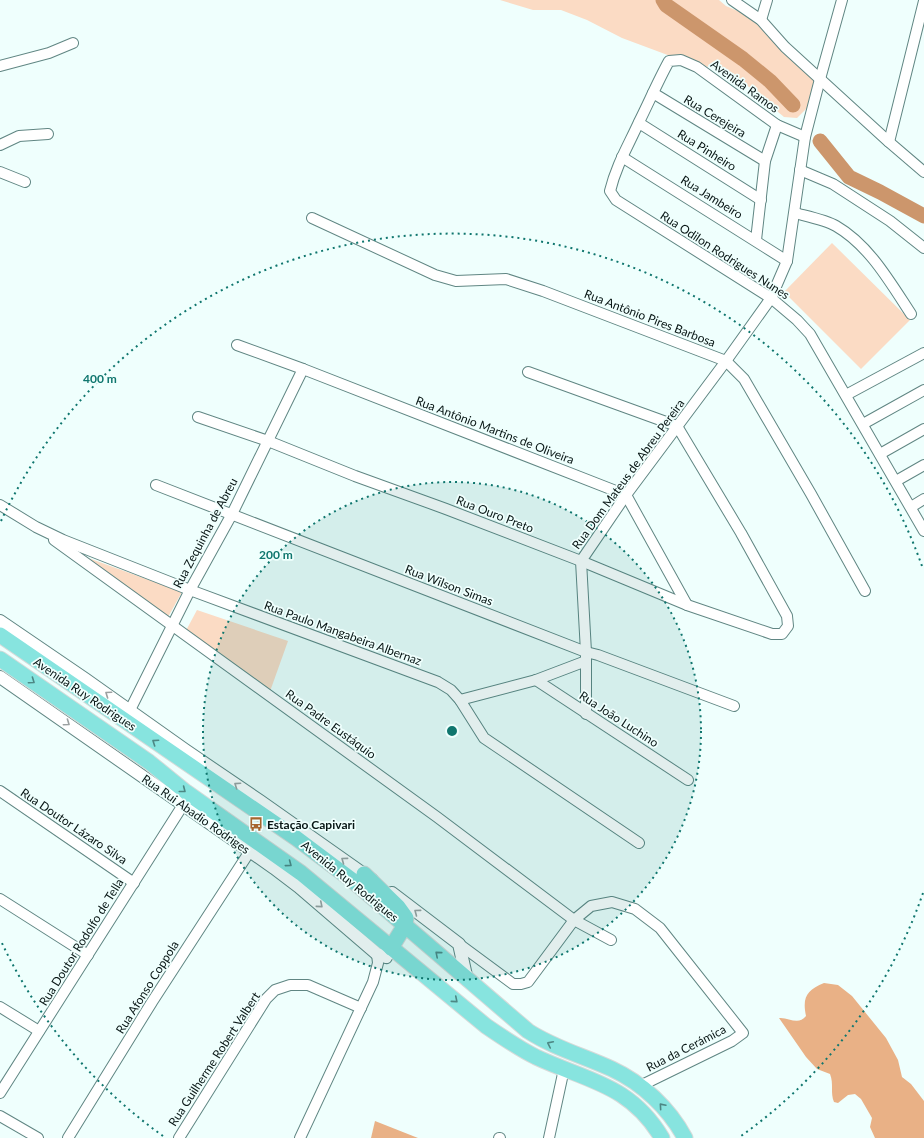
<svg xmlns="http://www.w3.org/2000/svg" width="924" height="1138" viewBox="0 0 924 1138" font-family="Lato,sans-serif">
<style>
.green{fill:#fbdbc4}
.forest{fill:#e9b186}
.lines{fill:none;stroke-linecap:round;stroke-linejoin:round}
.river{stroke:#cc966c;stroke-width:15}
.minor-casing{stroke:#608683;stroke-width:12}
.tertiary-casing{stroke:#608683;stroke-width:14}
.primary-casing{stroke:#d7dad9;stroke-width:17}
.minor{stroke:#fff;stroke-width:10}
.tertiary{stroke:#fff;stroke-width:12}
.primary{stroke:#87e4df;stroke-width:15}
.oneway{stroke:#4d8784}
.oneway2{stroke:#9ca1a1}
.ring{fill:none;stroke:#0f766e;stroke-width:2;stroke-dasharray:2 4}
.labels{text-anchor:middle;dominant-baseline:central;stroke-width:3.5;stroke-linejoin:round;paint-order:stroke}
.street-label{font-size:12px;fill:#071514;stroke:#effffd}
.poi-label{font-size:12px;font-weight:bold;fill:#071514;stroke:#effffd;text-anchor:start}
.centre{fill:#0f766e;stroke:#effffd;stroke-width:2}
.ring-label{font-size:12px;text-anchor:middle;font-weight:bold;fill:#0f766e;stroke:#effffd;stroke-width:3.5;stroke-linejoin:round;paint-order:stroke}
</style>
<rect width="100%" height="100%" fill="#effffd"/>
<g class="green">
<polygon points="500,0 719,0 726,6 740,12 762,27 811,72 815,85 814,98 806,109 797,118 784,117 771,106 758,97 749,87 727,72 715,68 685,63 673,57 622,38 587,20 561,10 533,10"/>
<polygon points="832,243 910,320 861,369 784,292"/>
<polygon points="80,555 182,592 168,617"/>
<polygon points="197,610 288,641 268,697 182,638"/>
</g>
<g class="forest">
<path d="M824 983 838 985 852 996 886 1038 898 1060 902 1077 911 1084 924 1101V1138H875L870 1127 872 1118 861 1099 855 1094 848 1095 838 1103 834 1102C830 1093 834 1084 830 1074L817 1069 806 1057 779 1018C789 1017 798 1026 806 1016 802 997 807 990 824 983Z"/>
<polygon points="375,1121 418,1138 371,1138"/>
</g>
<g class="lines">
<g class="river">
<polyline points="663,0 666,5 743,59 770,81 793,105"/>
<polyline points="820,141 849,177 880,192 924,216"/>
</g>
<defs>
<g id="minor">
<polyline points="732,0 761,20 785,47 889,142 924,172"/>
<polyline points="761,20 767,0"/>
<polyline points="0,66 49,53 73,43"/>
<polyline points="653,93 765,161"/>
<polyline points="639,123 761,200"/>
<path d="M805 137 777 125 697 67 681 60 669 61C658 81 649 102 639 122 628 146 616 166 610 191L616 200 771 298 797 320 810 334 924 531"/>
<polyline points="889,142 924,1"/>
<polyline points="0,145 19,136 48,134"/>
<polyline points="622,157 787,261"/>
<polyline points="800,170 833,184 890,221 924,248"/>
<polyline points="0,172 25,182"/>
<path d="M795 213C806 216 826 220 836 226 869 245 890 282 911 314"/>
<polyline points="312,218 435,275 456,281 506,279 543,291 726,361 744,379 811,494 865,591"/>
<polyline points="756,240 765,161 777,125"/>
<polyline points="237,345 303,369 626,495 687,605"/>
<polyline points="846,395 924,353"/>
<polyline points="198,417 268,441 355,476 446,509 581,561 687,605 772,634 782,634 788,626 787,616 741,533 677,426 528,372"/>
<polyline points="863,424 924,390"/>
<polyline points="880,454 924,429"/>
<polyline points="896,481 924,465"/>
<polyline points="156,485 586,652 598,655 734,706"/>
<polyline points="0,505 36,527 63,540 190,590 438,682 451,690 460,700 484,738 639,843"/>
<polyline points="911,507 924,499"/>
<polyline points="54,540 437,817 574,920 611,940"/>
<polyline points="536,680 688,780"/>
<polyline points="460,700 536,680 586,661"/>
<polyline points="130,710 190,590 232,514 303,369"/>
<polyline points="586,714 586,652 581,561 626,495 726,361 771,298 787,261 805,137 820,79 842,0"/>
<polyline points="0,791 134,883"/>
<polyline points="0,899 88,955"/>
<polyline points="459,944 513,984 521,984 528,982 574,920 591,906 612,902 635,909 660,928 743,1033 732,1041 640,1086"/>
<polyline points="0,1007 39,1031"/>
<polyline points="0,1093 183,805"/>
<polyline points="0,1116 38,1138"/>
<polyline points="68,1138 152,1002 250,851"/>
<polyline points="179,1138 266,999 275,990 290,985 308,985 361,1008"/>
<polyline points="300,1138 373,982 378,963 377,954"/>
<polyline points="499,1138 500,1138"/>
<polyline points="549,1138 564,1069"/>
</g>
<g id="tertiary">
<polyline points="0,621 85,679 185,750 260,801 372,880"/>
<polyline points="0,677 274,868 299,887 377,954 386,957 391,948"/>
<polyline points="392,893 459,944 467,980"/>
</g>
<g id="primary">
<path d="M0 635 296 838 352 880 528 1031C554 1048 584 1056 612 1069 642 1083 669 1108 685 1138"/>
<path d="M0 659 149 762 186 792 301 873 486 1026C502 1037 518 1048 536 1057 587 1081 630 1084 662 1138"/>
<polyline points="364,874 398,907 406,918 405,925 391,948"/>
</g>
</defs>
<use href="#minor" class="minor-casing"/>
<use href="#tertiary" class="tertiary-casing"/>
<use href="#primary" class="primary-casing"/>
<use href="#minor" class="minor"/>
<use href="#tertiary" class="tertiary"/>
<use href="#primary" class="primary"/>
</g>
<defs><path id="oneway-chevron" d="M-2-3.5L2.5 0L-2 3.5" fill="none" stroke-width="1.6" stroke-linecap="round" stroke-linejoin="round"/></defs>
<g class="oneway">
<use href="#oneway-chevron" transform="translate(32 681) rotate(35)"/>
<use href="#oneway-chevron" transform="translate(155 742) rotate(-146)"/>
<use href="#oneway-chevron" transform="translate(183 790) rotate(38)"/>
<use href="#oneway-chevron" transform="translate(289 864) rotate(37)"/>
<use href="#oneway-chevron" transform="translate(438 954) rotate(-139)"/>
<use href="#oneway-chevron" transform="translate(455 1000) rotate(40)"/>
<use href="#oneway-chevron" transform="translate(550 1044) rotate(-154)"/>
<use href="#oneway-chevron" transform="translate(662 1106) rotate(-131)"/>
</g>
<g class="oneway2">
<use href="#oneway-chevron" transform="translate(108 694) rotate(-145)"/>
<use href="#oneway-chevron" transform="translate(67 723) rotate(35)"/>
<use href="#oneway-chevron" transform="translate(237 785) rotate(-146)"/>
<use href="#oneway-chevron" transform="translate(344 860) rotate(-144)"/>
<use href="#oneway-chevron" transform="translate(320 905) rotate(40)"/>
<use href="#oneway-chevron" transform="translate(417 912) rotate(-143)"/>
</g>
<circle cx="452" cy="731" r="249" fill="#0f766e" fill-opacity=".12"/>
<g class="ring">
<circle cx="452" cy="731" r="249"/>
<path d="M923 893A498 498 0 0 1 741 1136M163 1136A498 498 0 0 1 1 941M1 521A498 498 0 0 1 923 569"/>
</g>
<defs>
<symbol id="bus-bare" viewBox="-9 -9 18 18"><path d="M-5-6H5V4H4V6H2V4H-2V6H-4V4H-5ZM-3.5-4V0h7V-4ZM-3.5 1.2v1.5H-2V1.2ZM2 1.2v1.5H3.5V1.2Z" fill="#a6662f" stroke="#effffd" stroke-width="2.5" paint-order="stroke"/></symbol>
</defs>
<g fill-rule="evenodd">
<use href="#bus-bare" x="246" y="814" width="20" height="20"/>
</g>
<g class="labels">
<g class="street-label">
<text transform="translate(745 86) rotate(36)">Avenida Ramos</text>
<text transform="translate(715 116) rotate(31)">Rua Cerejeira</text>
<text transform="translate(707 150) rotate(32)">Rua Pinheiro</text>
<text transform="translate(712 197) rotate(32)">Rua Jambeiro</text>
<text transform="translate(725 255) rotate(33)">Rua Odilon Rodrigues Nunes</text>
<text transform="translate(650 318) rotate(21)">Rua Antônio Pires Barbosa</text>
<text transform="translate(495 430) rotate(21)">Rua Antônio Martins de Oliveira</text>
<text transform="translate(628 474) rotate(-54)">Rua Dom Mateus de Abreu Pereira</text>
<text transform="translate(495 514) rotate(21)">Rua Ouro Preto</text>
<text transform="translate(205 533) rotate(-62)">Rua Zequinha de Abreu</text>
<text transform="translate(449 585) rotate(21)">Rua Wilson Simas</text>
<text transform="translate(343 633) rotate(20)">Rua Paulo Mangabeira Albernaz</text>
<text transform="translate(85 694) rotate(34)">Avenida Ruy Rodrigues</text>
<text transform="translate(619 719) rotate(33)">Rua João Luchino</text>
<text transform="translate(331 724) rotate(36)">Rua Padre Eustáquio</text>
<text transform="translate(196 814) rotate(35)">Rua Rui Abadio Rodriges</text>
<text transform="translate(74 826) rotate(34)">Rua Doutor Lázaro Silva</text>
<text transform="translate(350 881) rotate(39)">Avenida Ruy Rodrigues</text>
<text transform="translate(81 942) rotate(-58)">Rua Doutor Rodolfo de Tella</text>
<text transform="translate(147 987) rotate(-58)">Rua Afonso Coppola</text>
<text transform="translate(686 1048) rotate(-27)">Rua da Cerámica</text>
<text transform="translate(214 1059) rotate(-57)">Rua Guilherme Robert Valbert</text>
</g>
<g class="poi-label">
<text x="267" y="824">Estação Capivari</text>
</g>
</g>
<circle cx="452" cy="731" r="6" class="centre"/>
<g class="ring-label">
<text x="100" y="383">400 m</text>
<text x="276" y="559">200 m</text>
</g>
</svg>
